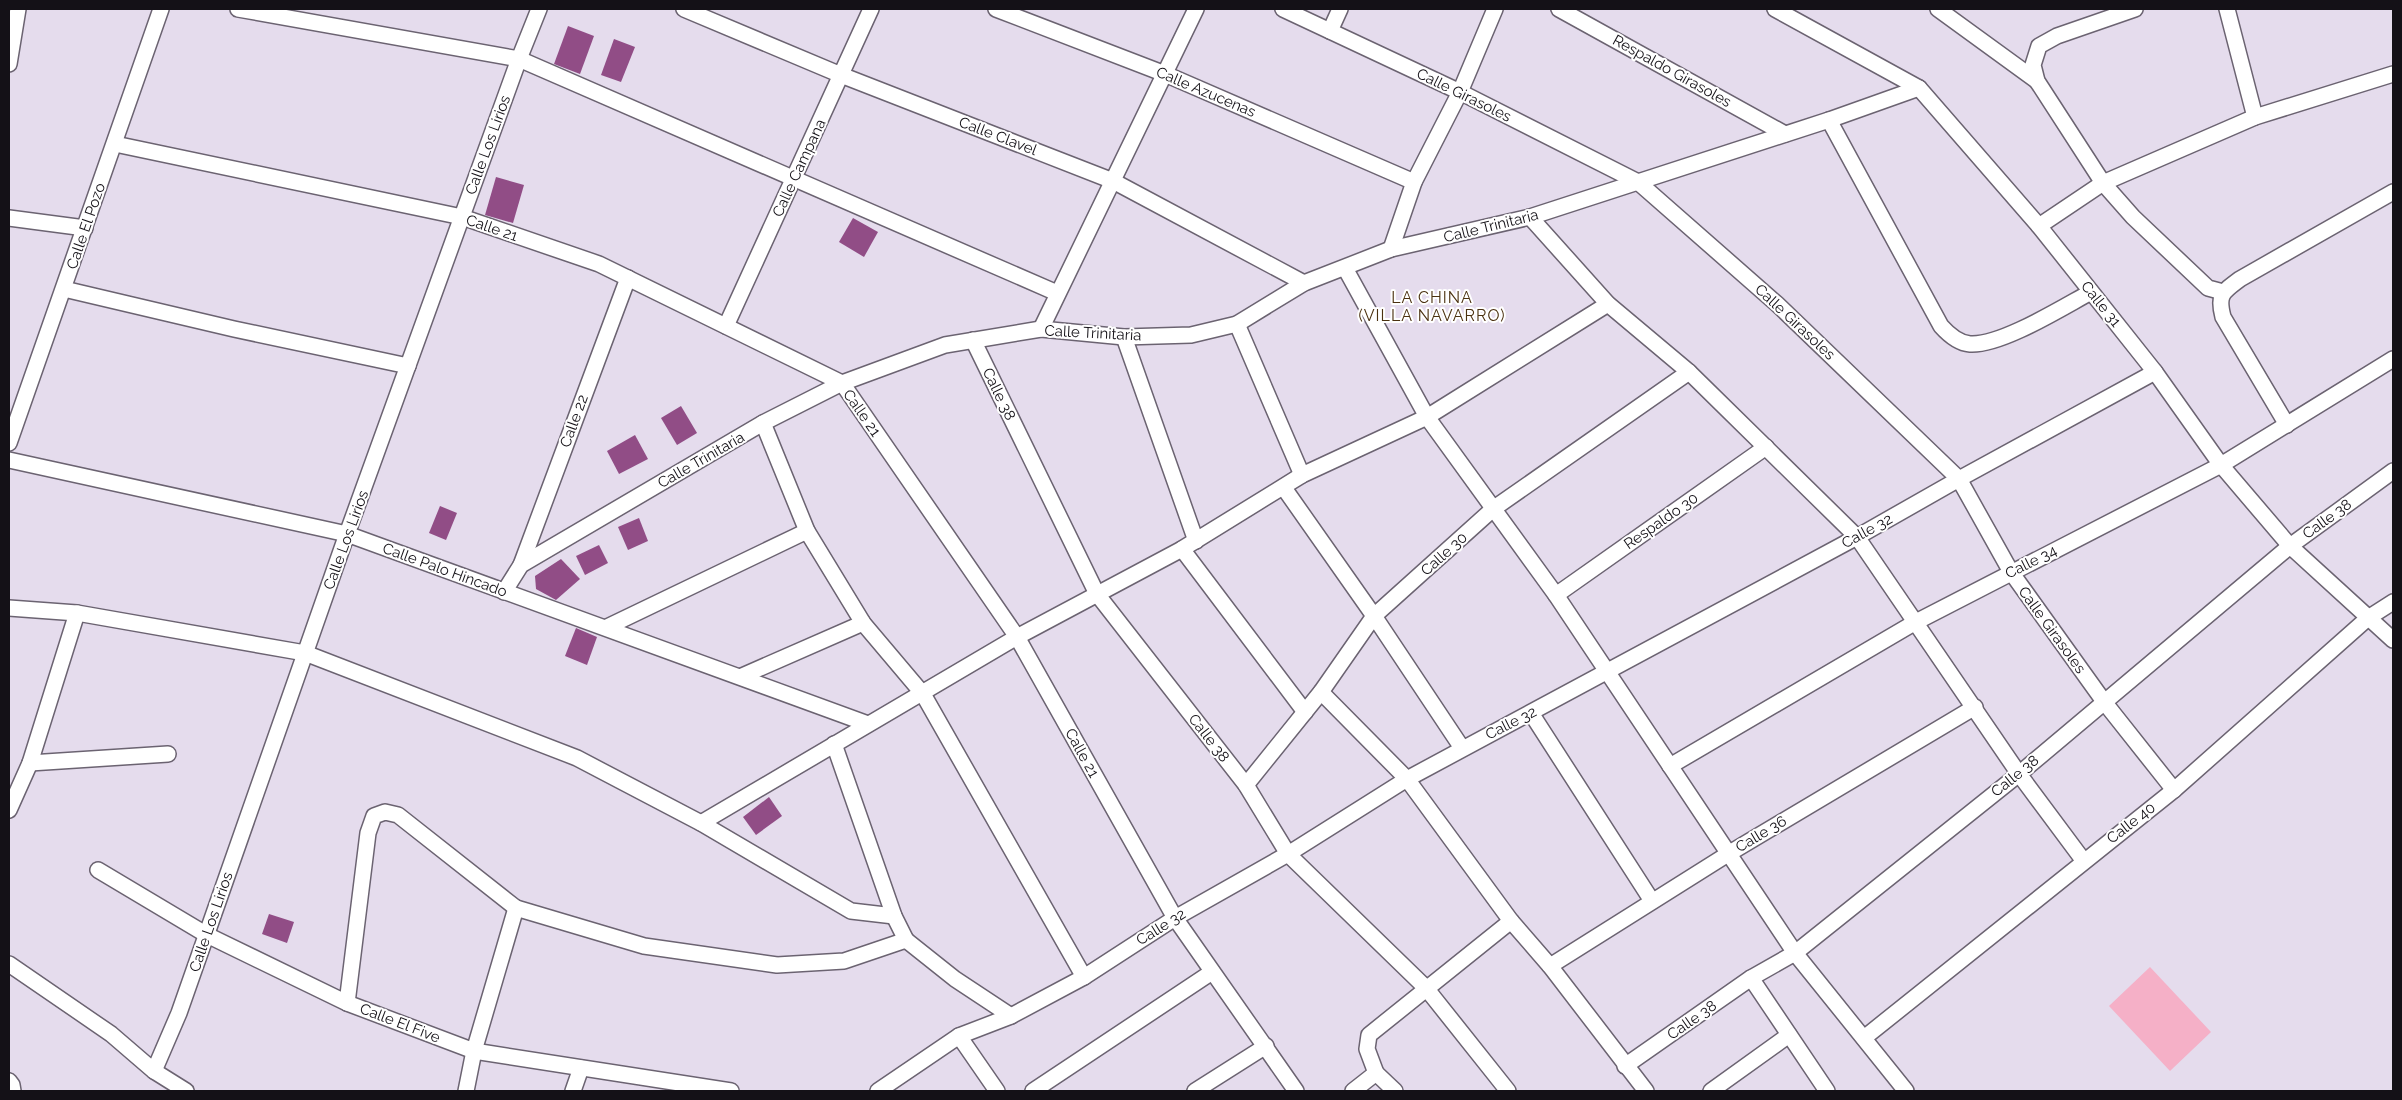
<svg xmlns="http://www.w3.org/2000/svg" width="2402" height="1100" viewBox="0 0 2402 1100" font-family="Raleway,sans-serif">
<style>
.grass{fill:#f5b0c7}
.building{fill:#914d86}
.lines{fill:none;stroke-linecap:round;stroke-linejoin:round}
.street-casing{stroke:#6b6371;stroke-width:18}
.street{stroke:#fff;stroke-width:15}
.labels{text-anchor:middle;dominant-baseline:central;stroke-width:4;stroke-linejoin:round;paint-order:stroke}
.street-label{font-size:15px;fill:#141117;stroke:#fff}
.neighbourhood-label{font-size:16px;letter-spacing:1px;fill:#4b3110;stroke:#fff}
</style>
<rect width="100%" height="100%" fill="#e5dced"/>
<polygon class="grass" points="2150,967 2211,1032 2170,1071 2109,1006"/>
<g class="building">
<polygon points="568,26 594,36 580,74 554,64"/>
<polygon points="614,39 635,47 621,82 601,75"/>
<polygon points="496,177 524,185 513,223 485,215"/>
<polygon points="853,218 878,232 864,257 839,242"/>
<polygon points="681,406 697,433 677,445 661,418"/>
<polygon points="635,435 648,459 619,474 607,451"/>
<polygon points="440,506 457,513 446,540 429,533"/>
<polygon points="639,518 648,541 628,550 618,527"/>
<polygon points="599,545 608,563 585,575 576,556"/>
<polygon points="561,559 580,579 556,600 536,589 535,576"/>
<polygon points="576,628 597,637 587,665 565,656"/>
<polygon points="769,797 782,816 756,835 743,817"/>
<polygon points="269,914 294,922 287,943 262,934"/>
</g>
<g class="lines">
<defs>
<g id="street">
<polyline points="238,9 519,59 1057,293"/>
<polyline points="684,9 841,75 1113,181 1304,283"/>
<polyline points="996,9 1165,74 1414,182"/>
<polyline points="1283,9 1460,92 1638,182 1777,304 1959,479 2011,572 2105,703 2174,790"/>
<polyline points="1559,9 1785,134"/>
<polyline points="1775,9 1919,88 2039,226 2155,372 2221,465 2290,546 2393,640"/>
<polyline points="1938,9 2037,81"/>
<polyline points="2135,9 2057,36 2039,46 2033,65 2037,81 2103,183 2133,217 2208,288 2223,292"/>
<polyline points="2227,9 2255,117"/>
<polyline points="1330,31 1340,9"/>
<polyline points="9,64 18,9"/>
<path d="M1829 120 1941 326C1949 335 1958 343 1970 344 2001 346 2063 307 2091 292"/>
<polyline points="115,144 462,217 599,264 842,383 1017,637 1175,918 1296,1091"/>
<polyline points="1530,217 1608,304 1689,372 1857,537 2019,774 2083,860"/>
<polyline points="9,218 85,228"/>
<polyline points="2039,226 2103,183 2255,117 2393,74"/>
<polyline points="1391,249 1414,182 1460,92 1495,9"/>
<polyline points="1345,268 1427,417 1556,595 1795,953 1906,1091"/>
<polyline points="64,289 234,329 408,366"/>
<polyline points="1237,324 1302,475"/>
<polyline points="726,326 871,9"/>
<polyline points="1041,329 1196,9"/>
<polyline points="1124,337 1196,541"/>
<polyline points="973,340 1097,594 1246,785 1288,854 1426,988 1508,1091"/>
<polyline points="763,423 807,531 863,623 923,694 1084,977"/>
<path d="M2287 425 2223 317C2217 294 2223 292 2240 279L2393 192"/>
<polyline points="9,443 161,9"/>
<polyline points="9,460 347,534 868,724"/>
<polyline points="1284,488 1374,616 1462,748"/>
<polyline points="1182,549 1305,712"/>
<polyline points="521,565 628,278"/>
<polyline points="504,592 521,565 763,423 842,383 945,345 1041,329 1124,337 1191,335 1237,324 1304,283 1391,249 1530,217 1829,120 1919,88"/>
<polyline points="1556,595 1766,447"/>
<polyline points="9,608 77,613 305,653 577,758 701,823 851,911 894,916"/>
<polyline points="607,627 807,531"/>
<polyline points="742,676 863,623"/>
<polyline points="1321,692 1407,779 1511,921 1550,966 1646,1091"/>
<polyline points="1531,713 1652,901"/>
<polyline points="834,744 894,916 906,940"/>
<polyline points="30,763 168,754"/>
<polyline points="1670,766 1914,623 2221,465 2393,359"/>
<polyline points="1246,785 1321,692 1374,616 1493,509 1689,372"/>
<polyline points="9,810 30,763 77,613"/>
<polyline points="701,823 1017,637 1182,549 1302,475 1427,417 1608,304"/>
<polyline points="98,870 207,935 347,1003 474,1051 731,1091"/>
<polyline points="9,964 111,1034 154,1071 186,1091"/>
<polyline points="1550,966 1728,854 1975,707"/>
<polyline points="1751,978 1827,1091"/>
<polyline points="347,1003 368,833 374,816 385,812 398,815 516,908"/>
<polyline points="959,1036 997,1091"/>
<polyline points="1864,1038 2174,790 2368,618 2393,602"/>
<polyline points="1625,1066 1751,978 1795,953 2019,774 2290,546 2393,471"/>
<polyline points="154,1071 179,1013 347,534 519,59 539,9"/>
<polyline points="1376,1073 1395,1091"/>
<polyline points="9,1081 12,1085 13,1091"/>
<polyline points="466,1091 474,1051 516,908 644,946 777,965 844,961 906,940 955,979 1011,1016"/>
<polyline points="573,1091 581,1068"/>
<polyline points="878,1091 959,1036 1011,1016 1084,977 1175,918 1288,854 1407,779 1857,537 1959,479 2155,372"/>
<polyline points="1033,1091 1212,972"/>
<polyline points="1195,1091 1266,1046"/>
<polyline points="1353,1091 1376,1073 1367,1049 1369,1035 1511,921"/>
<polyline points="1711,1091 1789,1035"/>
</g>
</defs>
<use href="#street" class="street-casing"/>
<use href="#street" class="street"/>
</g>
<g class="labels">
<g class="street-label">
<text transform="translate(1672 71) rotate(29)">Respaldo Girasoles</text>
<text transform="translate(1206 92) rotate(23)">Calle Azucenas</text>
<text transform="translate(1464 95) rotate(26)">Calle Girasoles</text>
<text transform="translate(998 136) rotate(21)">Calle Clavel</text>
<text transform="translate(488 145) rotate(-70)">Calle Los Lirios</text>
<text transform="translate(799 168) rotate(-65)">Calle Campana</text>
<text transform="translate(86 226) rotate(-71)">Calle El Pozo</text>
<text transform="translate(1491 226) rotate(-14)">Calle Trinitaria</text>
<text transform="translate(492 228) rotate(19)">Calle 21</text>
<text transform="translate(2101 304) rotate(51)">Calle 31</text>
<text transform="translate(1795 322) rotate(43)">Calle Girasoles</text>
<text transform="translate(1093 333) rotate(3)">Calle Trinitaria</text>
<text transform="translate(999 394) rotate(64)">Calle 38</text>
<text transform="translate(862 413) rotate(55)">Calle 21</text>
<text transform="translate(574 421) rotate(-70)">Calle 22</text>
<text transform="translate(701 460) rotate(-30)">Calle Trinitaria</text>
<text transform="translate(2327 519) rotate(-36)">Calle 38</text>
<text transform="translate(1661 521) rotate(-35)">Respaldo 30</text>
<text transform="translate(1867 531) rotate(-29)">Calle 32</text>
<text transform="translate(346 540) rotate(-70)">Calle Los Lirios</text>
<text transform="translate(1444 554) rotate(-42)">Calle 30</text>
<text transform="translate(2031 562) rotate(-27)">Calle 34</text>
<text transform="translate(445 570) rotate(20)">Calle Palo Hincado</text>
<text transform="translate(2052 630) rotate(54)">Calle Girasoles</text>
<text transform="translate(1511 723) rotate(-27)">Calle 32</text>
<text transform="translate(1209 738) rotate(52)">Calle 38</text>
<text transform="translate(1082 753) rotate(61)">Calle 21</text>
<text transform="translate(2015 776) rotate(-39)">Calle 38</text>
<text transform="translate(2131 823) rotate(-38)">Calle 40</text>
<text transform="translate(1761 834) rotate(-31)">Calle 36</text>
<text transform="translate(211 922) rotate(-71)">Calle Los Lirios</text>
<text transform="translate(1161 927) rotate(-32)">Calle 32</text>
<text transform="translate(1692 1020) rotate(-35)">Calle 38</text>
<text transform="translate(400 1023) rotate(21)">Calle El Five</text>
</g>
<g class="neighbourhood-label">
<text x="1432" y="297">LA CHINA<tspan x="1432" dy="18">(VILLA NAVARRO)</tspan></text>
</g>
</g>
<rect width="2402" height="1100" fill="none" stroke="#141117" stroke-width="20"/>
</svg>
